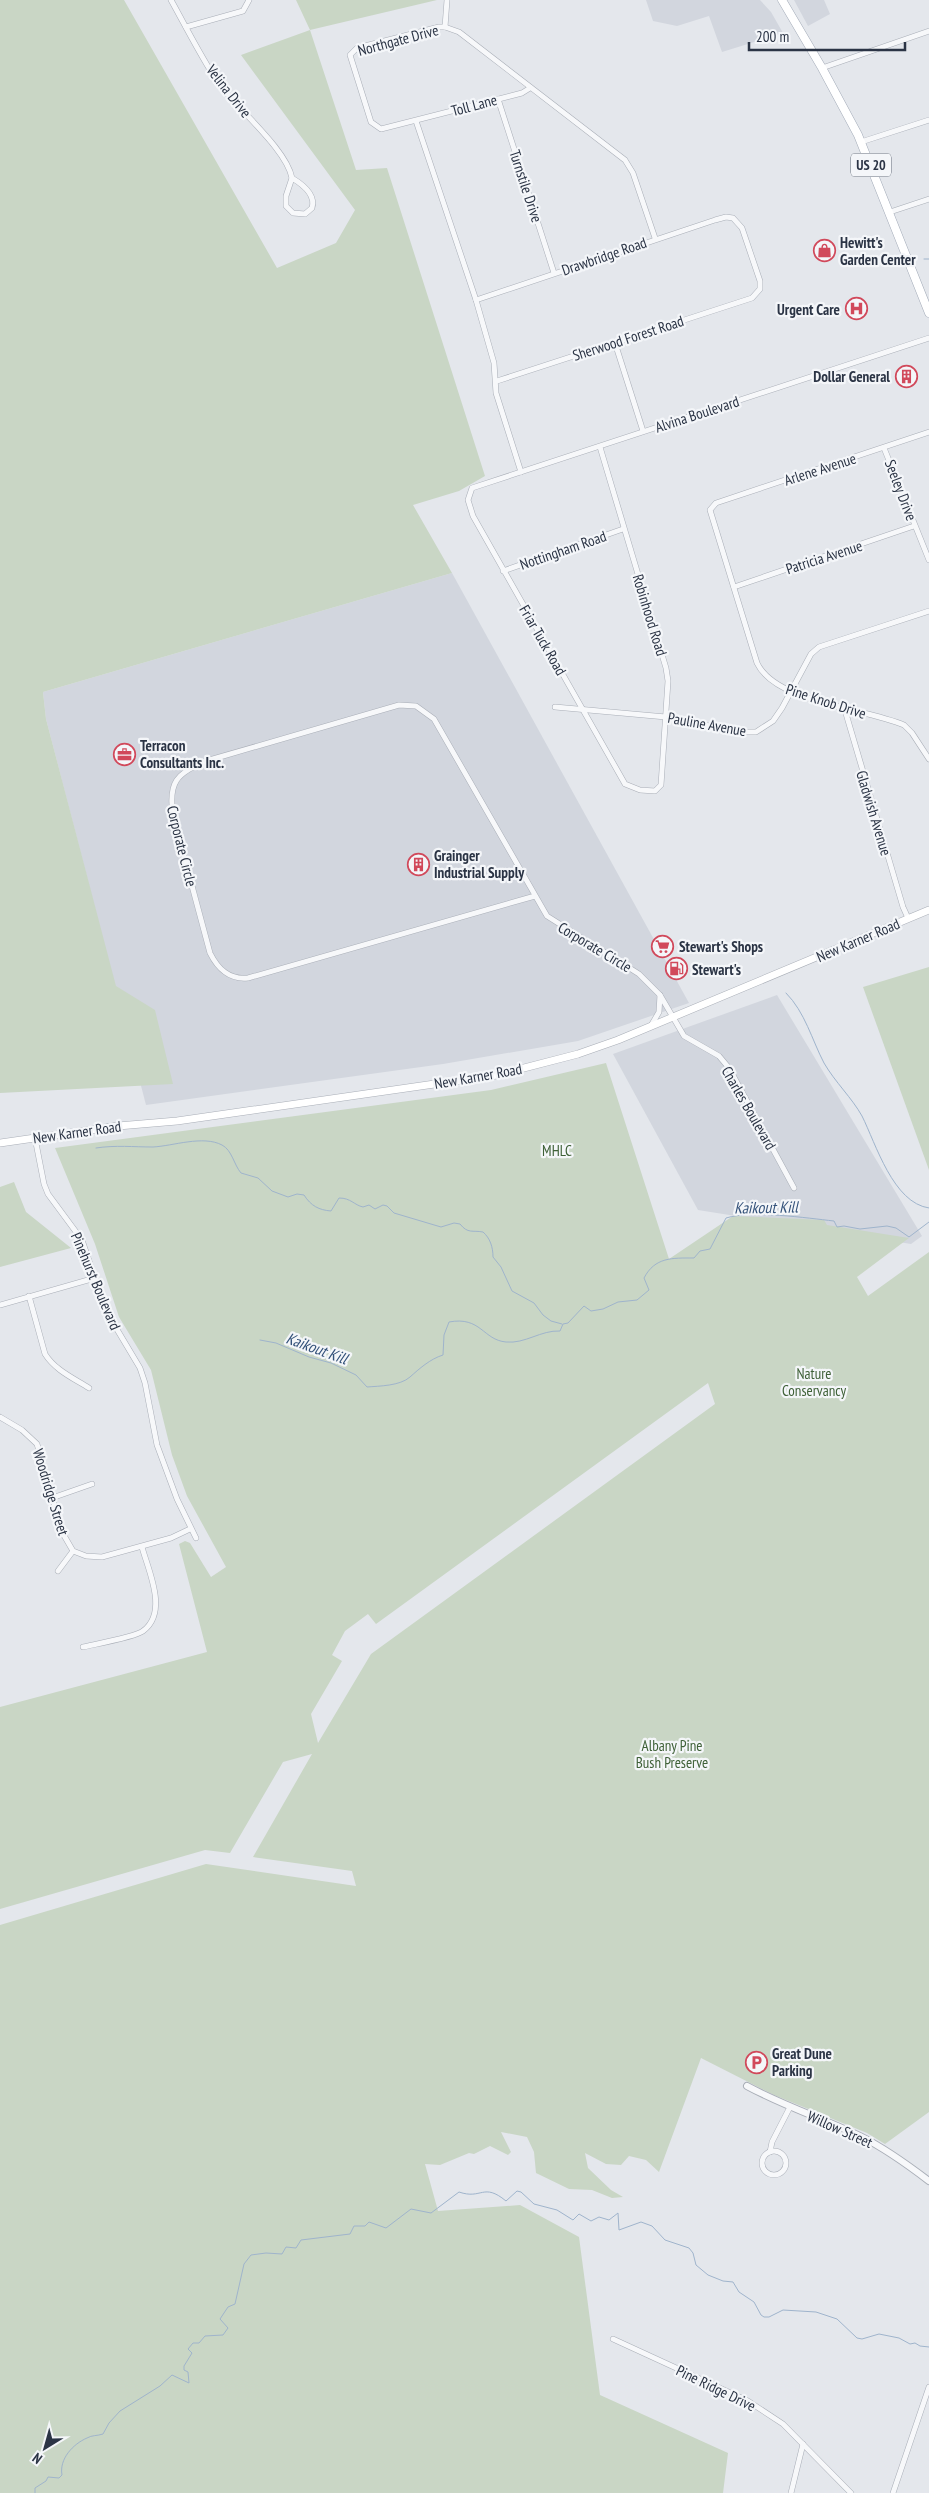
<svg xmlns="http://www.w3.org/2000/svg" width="929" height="2493" viewBox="0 0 929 2493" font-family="'PT Sans Narrow',sans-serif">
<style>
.built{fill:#d2d6de}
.green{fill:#c9d6c5;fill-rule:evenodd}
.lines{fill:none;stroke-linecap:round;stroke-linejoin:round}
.stream{stroke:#9fb4cc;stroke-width:1}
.minor-casing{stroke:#a9aeb7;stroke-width:6}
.tertiary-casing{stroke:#a9aeb7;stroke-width:8}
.secondary-casing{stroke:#a9aeb7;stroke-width:8}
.primary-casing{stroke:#a3abb8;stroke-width:9}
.minor{stroke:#f7f8fa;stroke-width:5}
.tertiary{stroke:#f7f8fa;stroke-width:6}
.secondary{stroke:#fff;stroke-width:7}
.primary{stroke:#fff;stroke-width:8}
.labels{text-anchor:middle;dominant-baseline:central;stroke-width:4.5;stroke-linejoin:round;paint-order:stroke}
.shield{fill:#f4f6f9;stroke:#676e7b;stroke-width:1}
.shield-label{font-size:14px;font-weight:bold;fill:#2b3445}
.street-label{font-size:15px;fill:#2b3445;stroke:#f4f6f9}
.poi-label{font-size:15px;font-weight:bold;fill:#2b3445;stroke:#f4f6f9;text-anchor:start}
.park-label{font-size:15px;fill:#3f6138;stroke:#f4f6f9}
.water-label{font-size:16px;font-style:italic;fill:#34527a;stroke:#f4f6f9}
</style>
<rect width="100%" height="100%" fill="#e4e7ec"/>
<g class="built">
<polygon points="646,0 760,0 771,12 783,33 722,52 709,16 677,26 653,21"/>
<polygon points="794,0 824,0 830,14 808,26"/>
<polygon points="452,573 689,1003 578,1041 443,1064 146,1105 46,719 43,692"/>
<polygon points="777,995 922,1236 911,1244 698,1210 613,1054"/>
</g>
<g class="green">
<polygon points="0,0 124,0 277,268 336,243 355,210 241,55 310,30 296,0 437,0 310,30 356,170 387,168 485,476 459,491 413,505 452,573 43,692 46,719 116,986 155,1010 173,1084 0,1093"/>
<polygon points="929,967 929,1170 863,987"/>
<path d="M606 1063 669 1259 733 1216 824 1220 827 1225 909 1238 857 1277 868 1296 929 1252V2112L885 2144 867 2133 774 2095 701 2058 659 2172 646 2160 629 2156 621 2165 606 2164 585 2153 588 2168 611 2190 623 2197 612 2198 592 2190 569 2189 536 2173 534 2152 527 2137 501 2132 511 2152 508 2155 490 2146 474 2154 469 2153 440 2165 425 2164 438 2211 520 2205 579 2237 600 2395 728 2453 723 2493H0V1925L206 1864 356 1886 352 1871 253 1857 312 1754 283 1762 230 1853 205 1850 0 1909V1707L207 1652 179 1544 185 1541 190 1543 211 1577 226 1567 187 1496 172 1455 151 1370 119 1317 95 1244 55 1148 491 1090ZM708 1383 715 1404 371 1654 318 1743 311 1714 342 1661 332 1655 345 1631 368 1614 376 1624Z"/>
<polygon points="14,1182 26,1212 71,1248 0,1267 0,1187"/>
</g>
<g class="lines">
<g class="stream">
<polyline points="924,259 929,259"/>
<path d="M786 993C805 1012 812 1040 824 1063 835 1082 852 1098 862 1116 876 1144 893 1203 929 1208"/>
<path d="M96 1148C115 1145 134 1147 153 1147 173 1146 203 1135 222 1145 232 1150 234 1165 241 1173L258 1178 272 1191 288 1197 297 1194 304 1195C311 1206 319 1210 331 1211L339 1198C351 1198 354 1205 363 1207L369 1205 375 1209 383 1205 387 1206 394 1213 441 1227 454 1223 460 1224C468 1234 472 1230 483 1232 490 1238 493 1247 493 1257L501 1267 512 1291 534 1303 543 1315 551 1321 562 1324"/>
<path d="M260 1340 276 1343 309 1357 331 1363 356 1375 367 1387C379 1386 400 1386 410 1377 419 1369 430 1359 443 1355L444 1335 449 1322C481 1316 483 1340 506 1342 525 1344 541 1330 560 1331L563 1324 568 1323 584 1306 591 1311 603 1309 618 1302 637 1300 649 1290 644 1278C655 1257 672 1258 694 1258L700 1251 710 1249 726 1218C752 1210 807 1218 834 1221L837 1227 844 1226 860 1229 887 1226 896 1228 909 1237 929 1222"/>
<path d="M35 2493V2488L46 2481 48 2477 59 2478 62 2475C59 2459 73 2444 87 2438 92 2435 97 2436 103 2434L109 2423 120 2411 160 2386 172 2375 189 2383 188 2372 184 2370V2366L192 2353 188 2349 193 2343H199L205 2336 223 2335 228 2328 220 2319 228 2307 235 2304 244 2264 251 2255 266 2253 282 2254 286 2247 296 2248 301 2240 350 2234 354 2226H365L369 2222 386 2228 411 2209 431 2213 459 2192C482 2200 483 2182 506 2201L517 2191 521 2192 534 2204 557 2210 573 2220 579 2214 591 2221 599 2217 609 2220 618 2213 619 2230 641 2222 652 2226 665 2240 689 2248 693 2253 696 2265 708 2275 723 2281 733 2282 739 2292 754 2302 761 2315 764 2317H769L783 2310 816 2312 837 2319 857 2338 862 2339 879 2334 899 2338 910 2344 915 2343 920 2346 929 2347"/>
</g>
<defs>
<g id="minor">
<path d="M171 0C186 27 200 55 217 81 236 108 286 148 292 178"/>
<polyline points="186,27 243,11 249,0"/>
<polyline points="445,27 447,0"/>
<polyline points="822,68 929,31"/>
<polyline points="530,88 522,93 381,129 371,122 350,55 357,48 439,27 445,27 459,32 625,160 633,173 655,238"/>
<polyline points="498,99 554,273"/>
<polyline points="416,121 476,300 494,363 496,393 521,472"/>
<polyline points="861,142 929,120"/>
<path d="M292 178C302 184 316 195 312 208L305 214 293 213 286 206V196Z"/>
<polyline points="890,212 929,199"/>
<polyline points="476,300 715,220 726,217 733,218 742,228 760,281 760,289 752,298 497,381"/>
<polyline points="615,343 643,431"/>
<path d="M929 432 716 503 710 510 757 663C776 703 865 708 904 725L912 733 929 759"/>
<polyline points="600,447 666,668 668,681 661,785 655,791 640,790 625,784 473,516 468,500 472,488 929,338"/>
<polyline points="884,448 929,560"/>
<polyline points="503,571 623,529"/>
<polyline points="734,587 914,526"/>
<polyline points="555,707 666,717 738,732 756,732 773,721 782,708 811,654 819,647 929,611"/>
<polyline points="844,707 903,907 908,918"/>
<path d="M535 896 248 978C229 980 218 969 210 953L173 815C168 782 177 773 206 761L399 705 416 706 434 719 547 916 639 974 660 995 684 1036 719 1056 729 1068 794 1188"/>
<polyline points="652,1024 659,1012 660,995"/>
<polyline points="35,1138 44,1184 48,1194 82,1240 106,1311 140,1368 145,1383 157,1445 177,1499 196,1538"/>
<path d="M29 1296 45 1354C55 1370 73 1378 89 1388"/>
<polyline points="0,1305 95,1278"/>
<polyline points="0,1417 22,1430 37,1444 62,1532 73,1551 86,1556 102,1557 171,1538 190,1529"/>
<polyline points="52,1498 92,1484"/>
<polyline points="58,1571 73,1551"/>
<path d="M83 1647C96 1644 135 1637 143 1631 169 1612 148 1570 142 1547"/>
<circle cx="774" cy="2163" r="12"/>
<polyline points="770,2152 772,2142 790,2107"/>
<polyline points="613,2339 748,2401 783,2424 851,2493"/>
<polyline points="791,2493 803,2444"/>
<polyline points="893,2493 929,2387"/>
</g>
<path id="tertiary" d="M747 2086C784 2106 824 2119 862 2137 886 2149 908 2165 929 2181"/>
<polyline id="secondary" points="0,1143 118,1126 177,1121 497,1075 578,1054 618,1040 929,910"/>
<polyline id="primary" points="782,0 822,68 858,135 929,313"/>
</defs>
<use href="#minor" class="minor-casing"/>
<use href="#tertiary" class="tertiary-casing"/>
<use href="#secondary" class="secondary-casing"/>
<use href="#primary" class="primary-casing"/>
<use href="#minor" class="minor"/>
<use href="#tertiary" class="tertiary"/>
<use href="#secondary" class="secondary"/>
<use href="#primary" class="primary"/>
</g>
<defs>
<symbol id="shop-ring" viewBox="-11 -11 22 22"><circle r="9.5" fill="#f4f6f9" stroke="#d1495b" stroke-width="1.5"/><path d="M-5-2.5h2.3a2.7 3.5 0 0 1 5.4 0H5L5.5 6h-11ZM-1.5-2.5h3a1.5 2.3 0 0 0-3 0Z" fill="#d1495b"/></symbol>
<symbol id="hospital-ring" viewBox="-11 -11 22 22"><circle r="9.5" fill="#f4f6f9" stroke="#d1495b" stroke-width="1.5"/><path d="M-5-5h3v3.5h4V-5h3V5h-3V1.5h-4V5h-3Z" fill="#d1495b"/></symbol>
<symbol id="building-ring" viewBox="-11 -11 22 22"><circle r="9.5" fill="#f4f6f9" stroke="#d1495b" stroke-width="1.5"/><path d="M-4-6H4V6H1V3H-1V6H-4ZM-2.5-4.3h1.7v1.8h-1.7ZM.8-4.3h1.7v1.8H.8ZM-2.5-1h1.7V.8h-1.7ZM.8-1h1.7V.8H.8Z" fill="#d1495b"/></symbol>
<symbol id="office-ring" viewBox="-11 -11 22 22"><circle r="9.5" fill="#f4f6f9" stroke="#d1495b" stroke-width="1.5"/><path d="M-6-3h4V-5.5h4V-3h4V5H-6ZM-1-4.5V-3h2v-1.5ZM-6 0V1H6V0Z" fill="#d1495b"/></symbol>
<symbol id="supermarket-ring" viewBox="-11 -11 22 22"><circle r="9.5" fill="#f4f6f9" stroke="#d1495b" stroke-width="1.5"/><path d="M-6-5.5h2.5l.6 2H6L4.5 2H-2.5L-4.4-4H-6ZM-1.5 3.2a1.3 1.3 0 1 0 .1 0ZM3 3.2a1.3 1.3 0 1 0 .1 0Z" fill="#d1495b"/></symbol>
<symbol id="fuel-ring" viewBox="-11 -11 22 22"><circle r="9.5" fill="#f4f6f9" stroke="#d1495b" stroke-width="1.5"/><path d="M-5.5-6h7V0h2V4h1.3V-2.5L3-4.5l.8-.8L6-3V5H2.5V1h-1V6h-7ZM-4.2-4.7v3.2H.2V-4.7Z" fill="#d1495b"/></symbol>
<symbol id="parking-ring" viewBox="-11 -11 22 22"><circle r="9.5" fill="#f4f6f9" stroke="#d1495b" stroke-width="1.5"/><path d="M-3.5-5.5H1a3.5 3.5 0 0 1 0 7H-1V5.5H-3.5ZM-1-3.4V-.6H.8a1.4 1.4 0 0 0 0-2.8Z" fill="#d1495b"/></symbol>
</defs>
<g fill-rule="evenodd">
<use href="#shop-ring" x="812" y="238" width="25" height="25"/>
<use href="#hospital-ring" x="844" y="296" width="25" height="25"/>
<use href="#building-ring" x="894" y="364" width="25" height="25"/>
<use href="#office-ring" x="112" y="742" width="25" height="25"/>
<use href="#building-ring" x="406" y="852" width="25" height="25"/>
<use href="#supermarket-ring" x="650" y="934" width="25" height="25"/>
<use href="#fuel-ring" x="664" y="956" width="25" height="25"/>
<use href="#parking-ring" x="744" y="2050" width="25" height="25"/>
</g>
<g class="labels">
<rect class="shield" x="851" y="153.5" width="40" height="23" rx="4"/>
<g class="shield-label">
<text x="871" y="165">US 20</text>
</g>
<g class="street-label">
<text transform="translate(398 40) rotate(-15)">Northgate Drive</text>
<text transform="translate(229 91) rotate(52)">Velina Drive</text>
<text transform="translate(474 105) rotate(-15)">Toll Lane</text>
<text transform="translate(526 186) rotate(72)">Turnstile Drive</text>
<text transform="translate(604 256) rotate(-19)">Drawbridge Road</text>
<text transform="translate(628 338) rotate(-18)">Sherwood Forest Road</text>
<text transform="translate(697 414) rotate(-18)">Alvina Boulevard</text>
<text transform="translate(820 469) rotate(-18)">Arlene Avenue</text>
<text transform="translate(901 490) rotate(69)">Seeley Drive</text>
<text transform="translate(563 550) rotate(-19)">Nottingham Road</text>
<text transform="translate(824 557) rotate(-18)">Patricia Avenue</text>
<text transform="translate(650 615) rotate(73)">Robinhood Road</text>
<text transform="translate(543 640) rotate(60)">Friar Tuck Road</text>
<text transform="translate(826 701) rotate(18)">Pine Knob Drive</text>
<text transform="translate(707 724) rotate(10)">Pauline Avenue</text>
<text transform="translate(874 813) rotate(73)">Gladwish Avenue</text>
<text transform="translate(182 846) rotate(76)">Corporate Circle</text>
<text transform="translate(858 940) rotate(-23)">New Karner Road</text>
<text transform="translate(595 947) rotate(31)">Corporate Circle</text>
<text transform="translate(478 1076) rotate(-10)">New Karner Road</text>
<text transform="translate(749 1108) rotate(60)">Charles Boulevard</text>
<text transform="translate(77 1132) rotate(-8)">New Karner Road</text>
<text transform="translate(96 1281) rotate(67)">Pinehurst Boulevard</text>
<text transform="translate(51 1492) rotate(73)">Woodridge Street</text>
<text transform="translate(840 2129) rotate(24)">Willow Street</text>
<text transform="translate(716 2388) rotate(26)">Pine Ridge Drive</text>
</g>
<g class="poi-label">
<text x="840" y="242">Hewitt's<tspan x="840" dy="17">Garden Center</tspan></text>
<text x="840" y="309" text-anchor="end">Urgent Care</text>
<text x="890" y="376" text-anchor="end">Dollar General</text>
<text x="140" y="745">Terracon<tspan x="140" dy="17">Consultants Inc.</tspan></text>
<text x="434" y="855">Grainger<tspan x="434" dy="17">Industrial Supply</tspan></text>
<text x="679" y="946">Stewart's Shops</text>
<text x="692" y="969">Stewart's</text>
<text x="772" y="2053">Great Dune<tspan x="772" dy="17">Parking</tspan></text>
</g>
<g class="park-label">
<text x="557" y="1150">MHLC</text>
<text x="814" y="1373">Nature<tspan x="814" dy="17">Conservancy</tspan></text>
<text x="672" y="1745">Albany Pine<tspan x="672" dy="17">Bush Preserve</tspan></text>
</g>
<g class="water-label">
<text transform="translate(766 1207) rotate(-1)">Kaikout Kill</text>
<text transform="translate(317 1348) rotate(20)">Kaikout Kill</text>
</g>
</g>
<g transform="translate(45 2448) rotate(217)" stroke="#f4f6f9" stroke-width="4" paint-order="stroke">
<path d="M0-4L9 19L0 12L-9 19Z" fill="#2b3445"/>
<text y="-8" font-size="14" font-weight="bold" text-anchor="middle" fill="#2b3445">N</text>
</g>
<path d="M749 42v8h156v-8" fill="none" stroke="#2b3445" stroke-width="2.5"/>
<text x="756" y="42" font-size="15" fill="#2b3445" stroke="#f4f6f9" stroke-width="4" paint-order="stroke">200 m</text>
</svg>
